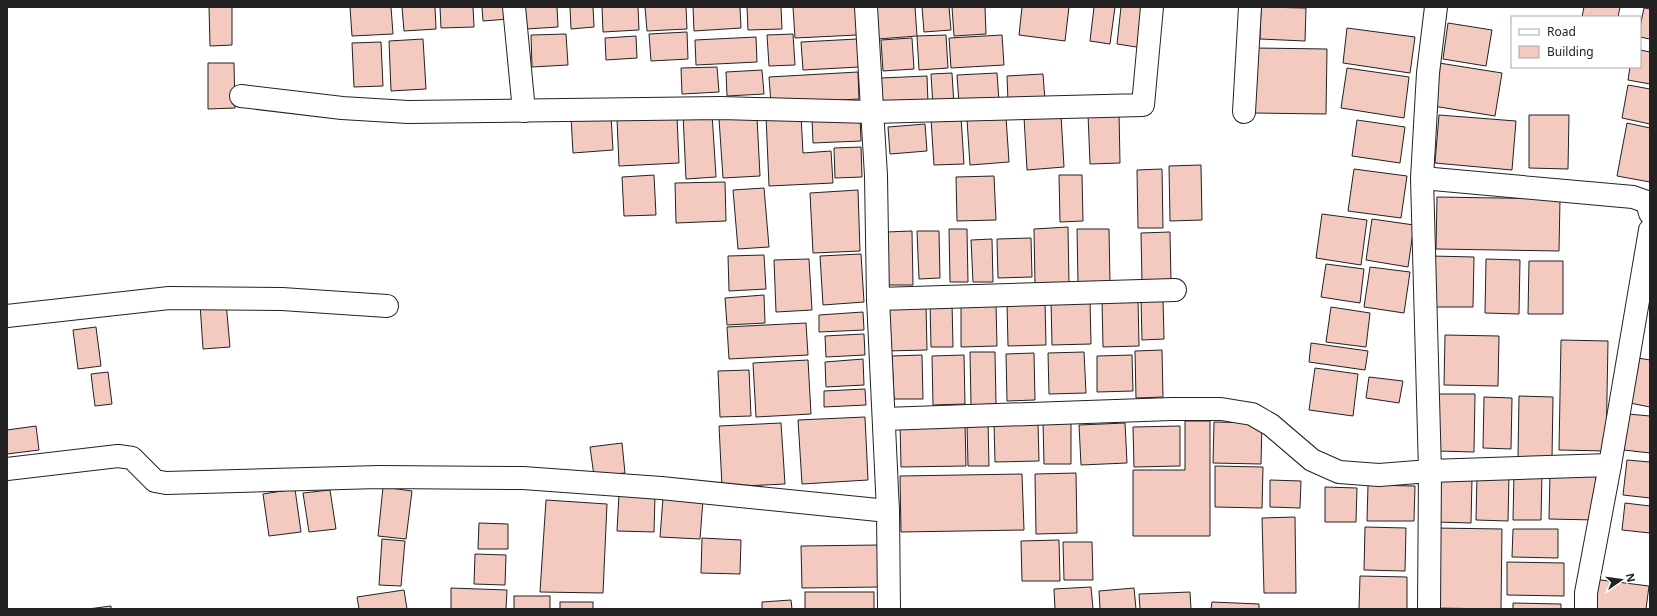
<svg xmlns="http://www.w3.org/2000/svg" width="1657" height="616" viewBox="0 0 1657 616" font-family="'Noto Sans',sans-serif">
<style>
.building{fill:#f3c9c0;stroke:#222}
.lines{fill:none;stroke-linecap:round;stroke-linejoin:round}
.street-casing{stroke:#222;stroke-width:24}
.street{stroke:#fff;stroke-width:22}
</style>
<rect width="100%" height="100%" fill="#fff"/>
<g class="building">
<polygon points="209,7 232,7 232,45 210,46"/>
<polygon points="350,7 391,7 393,34 352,36"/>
<polygon points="402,7 435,7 436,29 404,31"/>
<polygon points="440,7 473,7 474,27 441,28"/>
<polygon points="482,7 508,7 509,19 483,21"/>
<polygon points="525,7 557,7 558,27 526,29"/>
<polygon points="570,7 593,7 594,27 571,29"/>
<polygon points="602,7 638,7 639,30 603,32"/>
<polygon points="645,7 686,7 687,29 647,31"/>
<polygon points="693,7 740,7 741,28 694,31"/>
<polygon points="747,7 781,7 782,29 748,30"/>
<polygon points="793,7 855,7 857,35 795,38"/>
<polygon points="876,7 915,7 917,36 878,39"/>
<polygon points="922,7 949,7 951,30 924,32"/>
<polygon points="952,7 985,7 986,34 954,36"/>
<polygon points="1022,7 1069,7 1065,41 1019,35"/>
<polygon points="1094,7 1115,7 1110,44 1090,41"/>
<polygon points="1121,7 1147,7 1143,48 1117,44"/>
<polygon points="1261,7 1306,8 1305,41 1260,39"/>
<polygon points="1584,7 1620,7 1618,17 1582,17"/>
<polygon points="1644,8 1650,9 1650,39 1640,37 1640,27"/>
<polygon points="1448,23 1492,30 1486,66 1443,59"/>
<polygon points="1347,28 1415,37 1410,73 1343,63"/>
<polygon points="687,32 688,59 651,61 649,34"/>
<polygon points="566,34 568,65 532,67 531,35"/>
<polygon points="793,34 795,65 769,66 767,35"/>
<polygon points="946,35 948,68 919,70 917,36"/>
<polygon points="1002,35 1004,65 951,68 949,38"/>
<polygon points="636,36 637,58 606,60 605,38"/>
<polygon points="756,37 757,62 696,65 695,40"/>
<polygon points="912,38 914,69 883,71 881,40"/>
<polygon points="423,39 426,89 391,91 389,41"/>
<polygon points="857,39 859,67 803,70 801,42"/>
<polygon points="381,42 383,86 354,87 352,43"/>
<polygon points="1255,48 1327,49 1326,114 1253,113"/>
<polygon points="1640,50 1650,52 1650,84 1628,80 1630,67 1640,67"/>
<polygon points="208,63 234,63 235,108 208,109"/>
<polygon points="1439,63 1502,73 1495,116 1433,106"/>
<polygon points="717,67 719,92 682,94 681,68"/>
<polygon points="1347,68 1409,77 1404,118 1341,108"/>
<polygon points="762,70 764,94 727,96 726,72"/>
<polygon points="858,72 859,99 771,104 769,77"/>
<polygon points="952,73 954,106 933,107 931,74"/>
<polygon points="997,73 999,101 959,103 957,75"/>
<polygon points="1043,74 1045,100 1008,102 1007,76"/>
<polygon points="927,76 928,103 883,106 881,78"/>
<polygon points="1628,85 1650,89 1650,124 1622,118"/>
<polygon points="712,113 716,177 686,179 683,114"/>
<polygon points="1119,113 1120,163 1090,164 1088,114"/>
<polygon points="611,115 613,150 573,153 571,117"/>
<polygon points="801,115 803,153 831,151 833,183 769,186 766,116"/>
<polygon points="1061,115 1064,167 1027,170 1024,117"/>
<polygon points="1439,115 1516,121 1512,170 1435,163"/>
<polygon points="1529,115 1569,115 1568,169 1529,168"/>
<polygon points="860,116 861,141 813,143 812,118"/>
<polygon points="677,117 679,163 619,166 617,119"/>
<polygon points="757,117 760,176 723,178 719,119"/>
<polygon points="961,117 964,164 934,165 931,119"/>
<polygon points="1006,117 1009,162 970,165 967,120"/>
<polygon points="1357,120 1405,127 1400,163 1352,156"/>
<polygon points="1627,123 1650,128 1650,182 1617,176"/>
<polygon points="925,124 927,151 890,154 888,127"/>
<polygon points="861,147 862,177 835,178 834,148"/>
<polygon points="1201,165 1202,220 1170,221 1169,166"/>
<polygon points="1162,169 1163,228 1138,228 1137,170"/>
<polygon points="1354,169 1407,176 1401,218 1348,211"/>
<polygon points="654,175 656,215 624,216 622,177"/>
<polygon points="1059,175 1082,175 1083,221 1060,222"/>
<polygon points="994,176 996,220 957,221 956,177"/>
<polygon points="725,182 726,221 676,223 675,183"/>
<polygon points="764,188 769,247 738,249 733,190"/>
<polygon points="858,190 860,251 813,253 810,193"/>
<polygon points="1437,197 1560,199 1559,251 1436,249"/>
<polygon points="1322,214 1367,220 1361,265 1316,258"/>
<polygon points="1372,219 1414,225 1408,267 1366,260"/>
<polygon points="1068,227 1069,284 1035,285 1034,229"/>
<polygon points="949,229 967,229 968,282 950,282"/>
<polygon points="1077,229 1109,229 1110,283 1078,284"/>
<polygon points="912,231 913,285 888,285 886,232"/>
<polygon points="917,231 939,231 940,278 919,279"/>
<polygon points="1170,232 1171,281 1142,282 1141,233"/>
<polygon points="1031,238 1032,277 998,278 997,239"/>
<polygon points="992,239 993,282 973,282 971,240"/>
<polygon points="861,254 864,302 823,305 820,256"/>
<polygon points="764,255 766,289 729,291 728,256"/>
<polygon points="1431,256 1474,257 1473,307 1431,307"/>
<polygon points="809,259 812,310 776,312 774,260"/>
<polygon points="1486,259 1520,260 1519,314 1485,313"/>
<polygon points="1529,261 1563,261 1563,314 1528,314"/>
<polygon points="1326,264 1364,269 1360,303 1321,297"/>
<polygon points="1370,267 1410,272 1404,313 1364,307"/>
<polygon points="764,295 765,323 727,325 725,298"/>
<polygon points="1141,298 1163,298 1164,339 1142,340"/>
<polygon points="1138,299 1139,346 1103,347 1102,300"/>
<polygon points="1090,300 1091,344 1052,345 1051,301"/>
<polygon points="226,302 230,347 203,349 200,304"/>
<polygon points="1045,302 1046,345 1008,346 1007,303"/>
<polygon points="930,303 952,303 953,347 931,347"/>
<polygon points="996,303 997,346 961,347 961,304"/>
<polygon points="885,305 926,305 927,350 886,351"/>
<polygon points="1331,307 1370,313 1366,347 1326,342"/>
<polygon points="863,312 864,330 819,332 819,315"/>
<polygon points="806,323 808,355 729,359 727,327"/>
<polygon points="96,327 101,366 78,369 73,330"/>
<polygon points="864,334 865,355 826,357 825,336"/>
<polygon points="1445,335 1499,336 1498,386 1444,385"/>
<polygon points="1561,340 1608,341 1606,451 1559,450"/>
<polygon points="1311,343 1368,351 1365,370 1309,362"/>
<polygon points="1162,350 1163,397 1136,398 1135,351"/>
<polygon points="970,352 995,352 996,404 971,405"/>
<polygon points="1084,352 1086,393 1049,394 1048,353"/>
<polygon points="1034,353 1035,400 1007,401 1006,354"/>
<polygon points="922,355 923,399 894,399 892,356"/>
<polygon points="964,355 965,404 933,405 932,356"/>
<polygon points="1132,355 1133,391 1097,392 1097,356"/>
<polygon points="1638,358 1650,360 1650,407 1630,403"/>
<polygon points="863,359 864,385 826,387 825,362"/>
<polygon points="808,360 811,414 756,417 753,363"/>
<polygon points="1315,368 1358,374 1353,416 1309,410"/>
<polygon points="749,370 751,416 720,417 718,371"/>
<polygon points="108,372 112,404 95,406 91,374"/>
<polygon points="1369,377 1403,381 1399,403 1366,398"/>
<polygon points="865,389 866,405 824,407 824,391"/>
<polygon points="1437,394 1475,394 1474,452 1437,451"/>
<polygon points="1519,396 1553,397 1552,458 1518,457"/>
<polygon points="1484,397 1512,398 1511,449 1483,448"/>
<polygon points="1628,414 1650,416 1650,453 1624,450"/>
<polygon points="865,417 868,480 802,484 798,420"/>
<polygon points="1071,421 1071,464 1044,464 1043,422"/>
<polygon points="1185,421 1210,421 1210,536 1133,536 1133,470 1185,470"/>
<polygon points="965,422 966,466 901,467 900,423"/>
<polygon points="988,422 989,466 968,466 967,423"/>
<polygon points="1038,422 1039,461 995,462 994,423"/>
<polygon points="1214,422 1262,423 1261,464 1213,463"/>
<polygon points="781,423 785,484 722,487 719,426"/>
<polygon points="1125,423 1127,463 1081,465 1079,425"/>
<polygon points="36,426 39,450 7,454 7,430"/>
<polygon points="1180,426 1180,466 1134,467 1133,427"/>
<polygon points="622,443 625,473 594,476 590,447"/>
<polygon points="1627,460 1650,462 1650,498 1623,495"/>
<polygon points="1215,466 1263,467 1262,508 1215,507"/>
<polygon points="1550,471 1596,472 1595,520 1549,519"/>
<polygon points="1076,473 1077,533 1036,534 1035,474"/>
<polygon points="1514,473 1542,473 1541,520 1513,520"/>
<polygon points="1022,474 1024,530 901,532 900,476"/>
<polygon points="1477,475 1509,475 1508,521 1476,520"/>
<polygon points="1435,477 1472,478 1471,523 1435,522"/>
<polygon points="1270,480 1301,481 1300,508 1270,507"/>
<polygon points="1368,485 1415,486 1414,521 1367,521"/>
<polygon points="383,487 412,491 406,539 378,536"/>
<polygon points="1325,487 1357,488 1356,522 1325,522"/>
<polygon points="295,489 301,532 269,536 263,494"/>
<polygon points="330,490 336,529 309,532 303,493"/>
<polygon points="619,494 655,496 654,532 617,531"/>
<polygon points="663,498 703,500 700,539 660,537"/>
<polygon points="546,500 607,504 603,593 540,592"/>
<polygon points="1625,503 1650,506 1650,533 1622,530"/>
<polygon points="1295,517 1296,593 1264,593 1262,518"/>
<polygon points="479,523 508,524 508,549 478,549"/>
<polygon points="1365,527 1406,528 1405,571 1364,570"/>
<polygon points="1435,528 1502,529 1501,609 1434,608"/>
<polygon points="1513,529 1558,529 1558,558 1512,557"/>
<polygon points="702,538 741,540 740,574 701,573"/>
<polygon points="382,539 405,541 401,586 379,585"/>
<polygon points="1059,540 1060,581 1022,581 1021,541"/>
<polygon points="1063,542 1092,542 1093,580 1064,580"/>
<polygon points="878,545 879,587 802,588 801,546"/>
<polygon points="475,554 506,555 505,585 474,584"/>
<polygon points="1507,562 1564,563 1564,596 1507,595"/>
<polygon points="1360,576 1407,577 1407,609 1359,609"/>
<polygon points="1593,579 1649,586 1646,609 1590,609"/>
<polygon points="1091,587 1093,609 1055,609 1054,589"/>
<polygon points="451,588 507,590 506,609 451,609"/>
<polygon points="1134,588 1136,609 1100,609 1099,591"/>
<polygon points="404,590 407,609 359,609 357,597"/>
<rect x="805" y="592" width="69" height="17"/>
<polygon points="1190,592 1191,609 1140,609 1139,594"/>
<rect x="514" y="596" width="36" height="13"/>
<polygon points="791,600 792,609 762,609 762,602"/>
<rect x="560" y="602" width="33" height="7"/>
<polygon points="1212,602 1259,604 1259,609 1211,609"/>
<polygon points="1513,603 1561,604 1561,609 1513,609"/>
<polygon points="111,606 111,609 88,609"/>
</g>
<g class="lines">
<defs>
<g id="street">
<polyline points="514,7 524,111"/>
<polyline points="866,7 876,176 878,299 888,511 889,609"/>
<polyline points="1436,7 1428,73 1422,178 1430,471 1610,465 1586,593 1586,609"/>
<polyline points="241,96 342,108 408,112 721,108 871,112 1143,105 1152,7"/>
<polyline points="1244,112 1250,7"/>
<polyline points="1422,178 1633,197 1647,202 1650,213"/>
<polyline points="878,299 1175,290"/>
<polyline points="7,316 169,298 282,299 387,306"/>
<polyline points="884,419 1172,409 1221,409 1252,414 1271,425 1312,460 1339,472 1379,475 1430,471 1429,609"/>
<polyline points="1610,465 1650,230"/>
<polyline points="7,469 118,456 132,458 155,481 166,483 379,477 523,478 661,488 888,511"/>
</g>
</defs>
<use href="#street" class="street-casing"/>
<use href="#street" class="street"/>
</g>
<rect width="1657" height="616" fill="none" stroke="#222222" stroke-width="16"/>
<rect x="1511" y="16" width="130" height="52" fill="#ffffff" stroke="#a7a7a7"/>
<rect x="1519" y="29" width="20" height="6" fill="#ffffff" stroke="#a7a7a7"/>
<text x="1547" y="36" font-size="12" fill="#222222">Road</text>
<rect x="1519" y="46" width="20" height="12" fill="#f3c9c0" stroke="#a7a7a7"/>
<text x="1547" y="56" font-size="12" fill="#222222">Building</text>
<g transform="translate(1621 580) rotate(77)" stroke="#ffffff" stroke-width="3" paint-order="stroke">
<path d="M0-3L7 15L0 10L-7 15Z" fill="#222222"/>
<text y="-6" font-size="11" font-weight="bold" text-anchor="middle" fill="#222222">N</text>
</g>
</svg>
